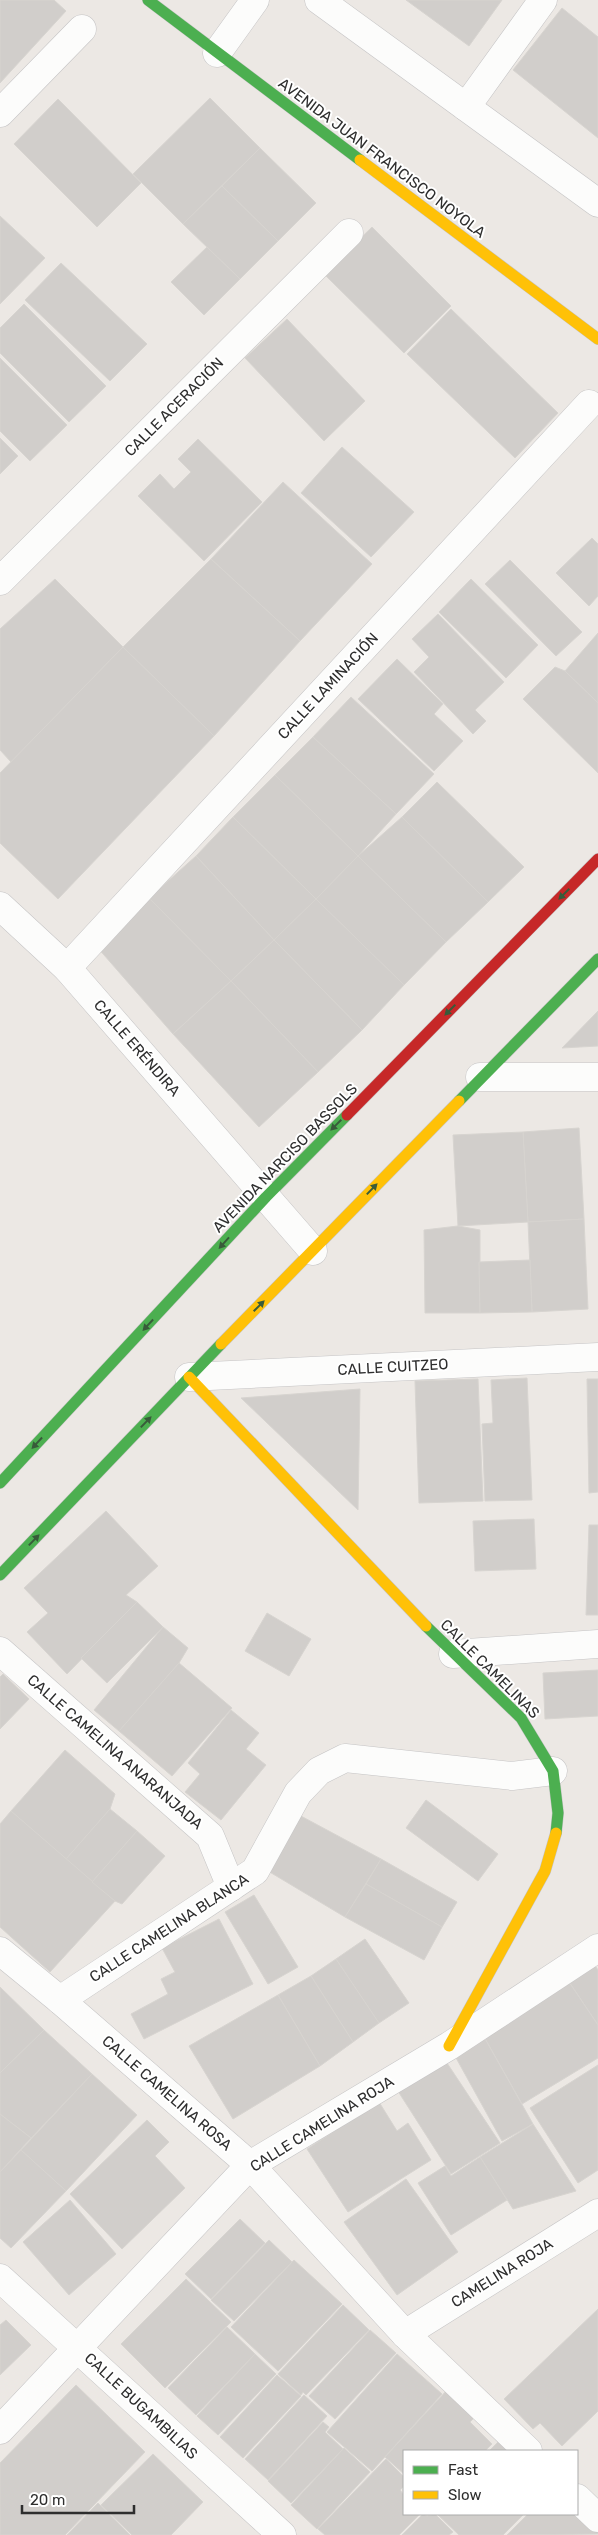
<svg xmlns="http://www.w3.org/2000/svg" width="598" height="2535" viewBox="0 0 598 2535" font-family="Rubik,sans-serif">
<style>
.building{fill:#d1cecb;stroke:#d7d4d0}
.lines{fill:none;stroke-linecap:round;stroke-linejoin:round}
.street-casing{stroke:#c5c4c5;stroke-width:29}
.fast-casing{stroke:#c5c4c5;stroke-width:12}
.slow-casing{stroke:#c5c4c5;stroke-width:12}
.jam-casing{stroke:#c5c4c5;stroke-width:12}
.street{stroke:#fcfcfb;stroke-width:28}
.fast{stroke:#4caf50;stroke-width:11}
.slow{stroke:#ffc107;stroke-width:11}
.jam{stroke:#c62828;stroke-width:11}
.oneway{fill:#385b3a}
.labels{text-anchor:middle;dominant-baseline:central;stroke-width:4;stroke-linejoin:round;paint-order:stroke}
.street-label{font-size:15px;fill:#2e2e2e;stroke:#fff}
</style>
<rect width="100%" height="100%" fill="#ece8e4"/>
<g class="building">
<polygon points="0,0 54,0 66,11 0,83"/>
<polygon points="406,0 502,0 469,46"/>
<polygon points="562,8 598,37 598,138 513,70"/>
<polygon points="210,98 260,148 183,224 133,174"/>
<polygon points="58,99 141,183 97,227 14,144"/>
<polygon points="260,148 316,203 278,241 222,186"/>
<polygon points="222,186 278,241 240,279 183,224"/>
<polygon points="0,216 45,258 0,304"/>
<polygon points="372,227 451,306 404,353 324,274"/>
<polygon points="207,247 240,279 204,315 171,282"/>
<polygon points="61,263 147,344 110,381 25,300"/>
<polygon points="24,304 106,386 69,422 0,353 0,328"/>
<polygon points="451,309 558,413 515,458 407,354"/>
<polygon points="287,319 365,401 324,441 245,358"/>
<polygon points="0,358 67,425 30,461 0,431"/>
<polygon points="0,438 18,456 0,474"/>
<polygon points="198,439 262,502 204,561 138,496 160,474 174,489 191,472 178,459"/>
<polygon points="342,447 414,512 371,557 301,493"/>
<polygon points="283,482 372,564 300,641 211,559"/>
<polygon points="592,538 598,544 598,596 589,606 556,573"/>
<polygon points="211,559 300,641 214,736 123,647"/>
<polygon points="510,560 582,632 556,656 485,584"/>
<polygon points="55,579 123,647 11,762 0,750 0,629"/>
<polygon points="471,579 538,645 506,678 439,612"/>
<polygon points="438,614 504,682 475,710 486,721 473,734 414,672 429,657 412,639"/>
<polygon points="598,633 598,703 565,671"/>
<polygon points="123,647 214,736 58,899 0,843 0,773"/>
<polygon points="397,659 443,704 434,714 463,741 434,771 358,699"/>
<polygon points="555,667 565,671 598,703 598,773 523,699"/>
<polygon points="351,697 434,774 396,814 313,737"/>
<polygon points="313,737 396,814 358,856 275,775"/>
<polygon points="275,775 358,856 316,899 233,817"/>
<polygon points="437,782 524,867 488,902 402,817"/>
<polygon points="233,817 316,899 274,940 196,856"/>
<polygon points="402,817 488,902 446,942 358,856"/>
<polygon points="196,856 274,940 231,981 149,898"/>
<polygon points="358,856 446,942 404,985 316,899"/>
<polygon points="149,898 231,981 173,1034 97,947"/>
<polygon points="316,899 404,985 362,1030 274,940"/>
<polygon points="274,940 362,1030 318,1072 231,981"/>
<polygon points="231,981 318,1072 259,1127 173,1034"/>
<polygon points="598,1011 598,1046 562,1048"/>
<polygon points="579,1128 584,1219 528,1222 523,1132"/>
<polygon points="523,1132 528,1222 458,1226 453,1135"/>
<polygon points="584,1219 588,1309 532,1312 528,1222"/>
<polygon points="458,1226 480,1230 480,1313 425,1313 424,1230"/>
<polygon points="530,1260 532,1312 480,1313 479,1262"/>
<polygon points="527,1378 532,1500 485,1501 482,1424 493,1423 491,1380"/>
<polygon points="478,1379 483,1501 419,1503 415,1381"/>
<polygon points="587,1379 598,1379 598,1492 589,1493"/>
<polygon points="360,1389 358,1510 241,1398"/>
<polygon points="106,1511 158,1566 126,1595 137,1602 67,1674 27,1632 48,1613 24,1588"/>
<polygon points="534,1519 536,1569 475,1571 473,1521"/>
<polygon points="589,1525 598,1525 598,1615 586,1615"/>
<polygon points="137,1602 163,1627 107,1683 81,1658"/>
<polygon points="267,1613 311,1639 289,1676 245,1651"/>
<polygon points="163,1627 188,1648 179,1663 119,1731 94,1710"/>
<polygon points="179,1663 232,1708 172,1776 119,1731"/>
<polygon points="598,1670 598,1716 545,1719 543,1673"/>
<polygon points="3,1674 29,1699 0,1729 0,1677"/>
<polygon points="231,1710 259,1733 246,1749 266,1765 221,1820 185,1792 200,1774 188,1763"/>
<polygon points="65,1750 115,1794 110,1809 66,1859 11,1811"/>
<polygon points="426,1800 498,1854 478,1881 406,1828"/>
<polygon points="110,1809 137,1831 92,1882 66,1859"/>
<polygon points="11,1811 115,1901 50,1972 0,1927 0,1824"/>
<polygon points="299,1815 381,1859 345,1917 268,1871"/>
<polygon points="137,1831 165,1856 122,1904 115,1901 92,1882"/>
<polygon points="381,1859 457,1902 442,1927 366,1884"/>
<polygon points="366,1884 442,1927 424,1960 345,1917"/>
<polygon points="254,1895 298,1967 268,1984 225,1912"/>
<polygon points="219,1919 253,1984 144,2039 131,2014 168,1994 161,1979 175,1972 162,1948"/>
<polygon points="365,1939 409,2003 379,2023 336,1959"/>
<polygon points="336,1959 379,2023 353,2042 311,1976"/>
<polygon points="592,1961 598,1970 598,2025 565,1976"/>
<polygon points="311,1976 353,2042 320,2066 278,1995"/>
<polygon points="565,1976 598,2025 598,2058 522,2104 479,2028"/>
<polygon points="0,1987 44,2030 0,2073"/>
<polygon points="278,1995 320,2066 233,2119 189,2046"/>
<polygon points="479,2028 533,2124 502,2141 450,2047"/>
<polygon points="44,2030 92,2074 31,2138 0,2114 0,2073"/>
<polygon points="443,2057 500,2143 451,2174 396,2088"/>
<polygon points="598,2065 598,2170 578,2183 530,2108"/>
<polygon points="92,2074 137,2115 66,2191 21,2150"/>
<polygon points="379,2102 397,2131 408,2123 431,2160 348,2212 307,2149"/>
<polygon points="0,2114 31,2138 0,2172"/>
<polygon points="147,2120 169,2142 155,2156 185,2188 122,2249 70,2194"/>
<polygon points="533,2124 576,2191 513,2209 480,2157"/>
<polygon points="21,2150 66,2191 11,2248 0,2238 0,2172"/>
<polygon points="480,2157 507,2200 451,2235 418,2183 445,2166 451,2176"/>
<polygon points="406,2179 458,2252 397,2295 344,2222"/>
<polygon points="70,2200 116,2254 69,2295 23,2242"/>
<polygon points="240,2219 265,2243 211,2299 185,2274"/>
<polygon points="269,2240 292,2262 234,2321 211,2300"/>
<polygon points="294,2260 342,2304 278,2371 231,2327"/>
<polygon points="186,2279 231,2322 165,2388 121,2344"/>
<polygon points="343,2305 369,2330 306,2395 303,2392 301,2395 278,2374"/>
<polygon points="598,2309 598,2411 562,2446 540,2423 533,2429 504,2399"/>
<polygon points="6,2320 31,2345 0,2375 0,2325"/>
<polygon points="227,2327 255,2354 196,2415 168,2388"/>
<polygon points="370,2330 396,2353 335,2419 309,2396"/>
<polygon points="255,2354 276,2374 218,2435 197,2416"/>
<polygon points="397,2354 442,2394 372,2471 327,2432"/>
<polygon points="277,2375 301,2396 243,2458 220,2437"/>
<polygon points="76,2385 145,2452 65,2535 0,2535 0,2463"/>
<polygon points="448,2389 477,2415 470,2422 492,2444 485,2451 404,2451 404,2474 385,2457"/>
<polygon points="304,2395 327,2416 268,2480 245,2459"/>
<polygon points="323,2422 329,2427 325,2432 343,2449 291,2503 268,2481"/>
<polygon points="500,2440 512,2451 489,2451"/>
<polygon points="344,2448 370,2472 317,2529 291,2505"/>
<polygon points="153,2454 203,2502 171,2535 132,2535 101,2505"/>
<polygon points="386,2459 404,2477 404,2486 400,2490 404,2495 404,2514 420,2514 399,2535 325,2535 318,2529"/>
<polygon points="98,2503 130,2535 67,2535"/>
<polygon points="423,2514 427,2516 435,2514 453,2532 449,2535 402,2535"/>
<polygon points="437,2514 524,2514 503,2535 459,2535"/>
<polygon points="528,2514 577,2514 598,2531 598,2534 507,2535"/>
</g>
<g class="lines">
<defs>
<g id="street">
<polyline points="319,0 598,203"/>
<polyline points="217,53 255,0"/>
<polyline points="466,107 543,0"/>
<polyline points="0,113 82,29"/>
<polyline points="0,581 349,233"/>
<polyline points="0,906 67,968 313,1251"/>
<polyline points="67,968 589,404"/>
<polyline points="480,1077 598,1077"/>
<polyline points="189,1377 598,1357"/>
<polyline points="0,1651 210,1836 231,1887"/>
<polyline points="453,1654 598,1644"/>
<polyline points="0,1951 60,2000 250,2165 405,2334 528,2451"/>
<polyline points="60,2000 255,1871 298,1793 319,1771 345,1758 512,1776 553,1771"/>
<polyline points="0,2278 282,2535"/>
<polyline points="405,2334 598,2213"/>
<polyline points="0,2430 250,2165 449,2046 598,1948"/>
<polyline points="577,2498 598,2518"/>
</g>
<g id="fast">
<polyline points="148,0 360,160"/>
<polyline points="459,1101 598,959"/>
<polyline points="0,1483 266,1197 347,1115"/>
<polyline points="0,1575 221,1344"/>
<polyline points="426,1626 521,1718 553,1771 558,1813 556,1833"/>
</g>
<g id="slow">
<polyline points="360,160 598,339"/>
<polyline points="221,1344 459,1101"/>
<polyline points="189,1377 426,1626"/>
<polyline points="449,2046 545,1871 556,1833"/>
</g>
<polyline id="jam" points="347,1115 598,859"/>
</defs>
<use href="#street" class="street-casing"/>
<use href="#fast" class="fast-casing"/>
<use href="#slow" class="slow-casing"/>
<use href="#jam" class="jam-casing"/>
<use href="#street" class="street"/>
<use href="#fast" class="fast"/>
<use href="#slow" class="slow"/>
<use href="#jam" class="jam"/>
</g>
<defs><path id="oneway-solid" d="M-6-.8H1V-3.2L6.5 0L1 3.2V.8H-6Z" transform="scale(1.25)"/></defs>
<g class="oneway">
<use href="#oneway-solid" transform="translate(564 894) rotate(135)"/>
<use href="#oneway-solid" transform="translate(450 1010) rotate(135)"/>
<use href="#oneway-solid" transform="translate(336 1125) rotate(135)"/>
<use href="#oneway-solid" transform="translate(372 1189) rotate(-46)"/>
<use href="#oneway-solid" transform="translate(224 1243) rotate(132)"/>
<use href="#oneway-solid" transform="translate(259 1306) rotate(-45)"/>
<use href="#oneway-solid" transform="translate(148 1325) rotate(133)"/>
<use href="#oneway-solid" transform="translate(146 1422) rotate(-46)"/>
<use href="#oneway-solid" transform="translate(37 1443) rotate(133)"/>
<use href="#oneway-solid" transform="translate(34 1540) rotate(-46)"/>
</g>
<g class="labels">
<g class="street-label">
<text transform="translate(382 158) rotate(37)">AVENIDA JUAN FRANCISCO NOYOLA</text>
<text transform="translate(174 407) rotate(-45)">CALLE ACERACIÓN</text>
<text transform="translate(328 686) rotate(-47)">CALLE LAMINACIÓN</text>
<text transform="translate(137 1048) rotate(49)">CALLE ERÉNDIRA</text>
<text transform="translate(285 1158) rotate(-46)">AVENIDA NARCISO BASSOLS</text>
<text transform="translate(393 1367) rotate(-3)">CALLE CUITZEO</text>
<text transform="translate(490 1669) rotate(45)">CALLE CAMELINAS</text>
<text transform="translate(115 1752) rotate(41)">CALLE CAMELINA ANARANJADA</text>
<text transform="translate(169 1928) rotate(-33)">CALLE CAMELINA BLANCA</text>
<text transform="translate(167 2093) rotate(41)">CALLE CAMELINA ROSA</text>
<text transform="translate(322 2124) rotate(-32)">CALLE CAMELINA ROJA</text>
<text transform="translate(502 2273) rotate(-32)">CAMELINA ROJA</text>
<text transform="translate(141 2406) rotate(43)">CALLE BUGAMBILIAS</text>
</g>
</g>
<rect x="403" y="2450" width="175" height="65" fill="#ffffff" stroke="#ababab"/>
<rect x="413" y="2466" width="25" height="8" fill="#4caf50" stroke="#ababab"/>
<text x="448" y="2475" font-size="15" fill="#2e2e2e">Fast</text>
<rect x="413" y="2491" width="25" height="8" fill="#ffc107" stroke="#ababab"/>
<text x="448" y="2500" font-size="15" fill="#2e2e2e">Slow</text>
<path d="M22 2505v8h112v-8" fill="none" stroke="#2e2e2e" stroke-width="2.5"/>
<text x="30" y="2505" font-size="15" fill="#2e2e2e" stroke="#ffffff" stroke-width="4" paint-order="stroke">20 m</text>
</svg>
